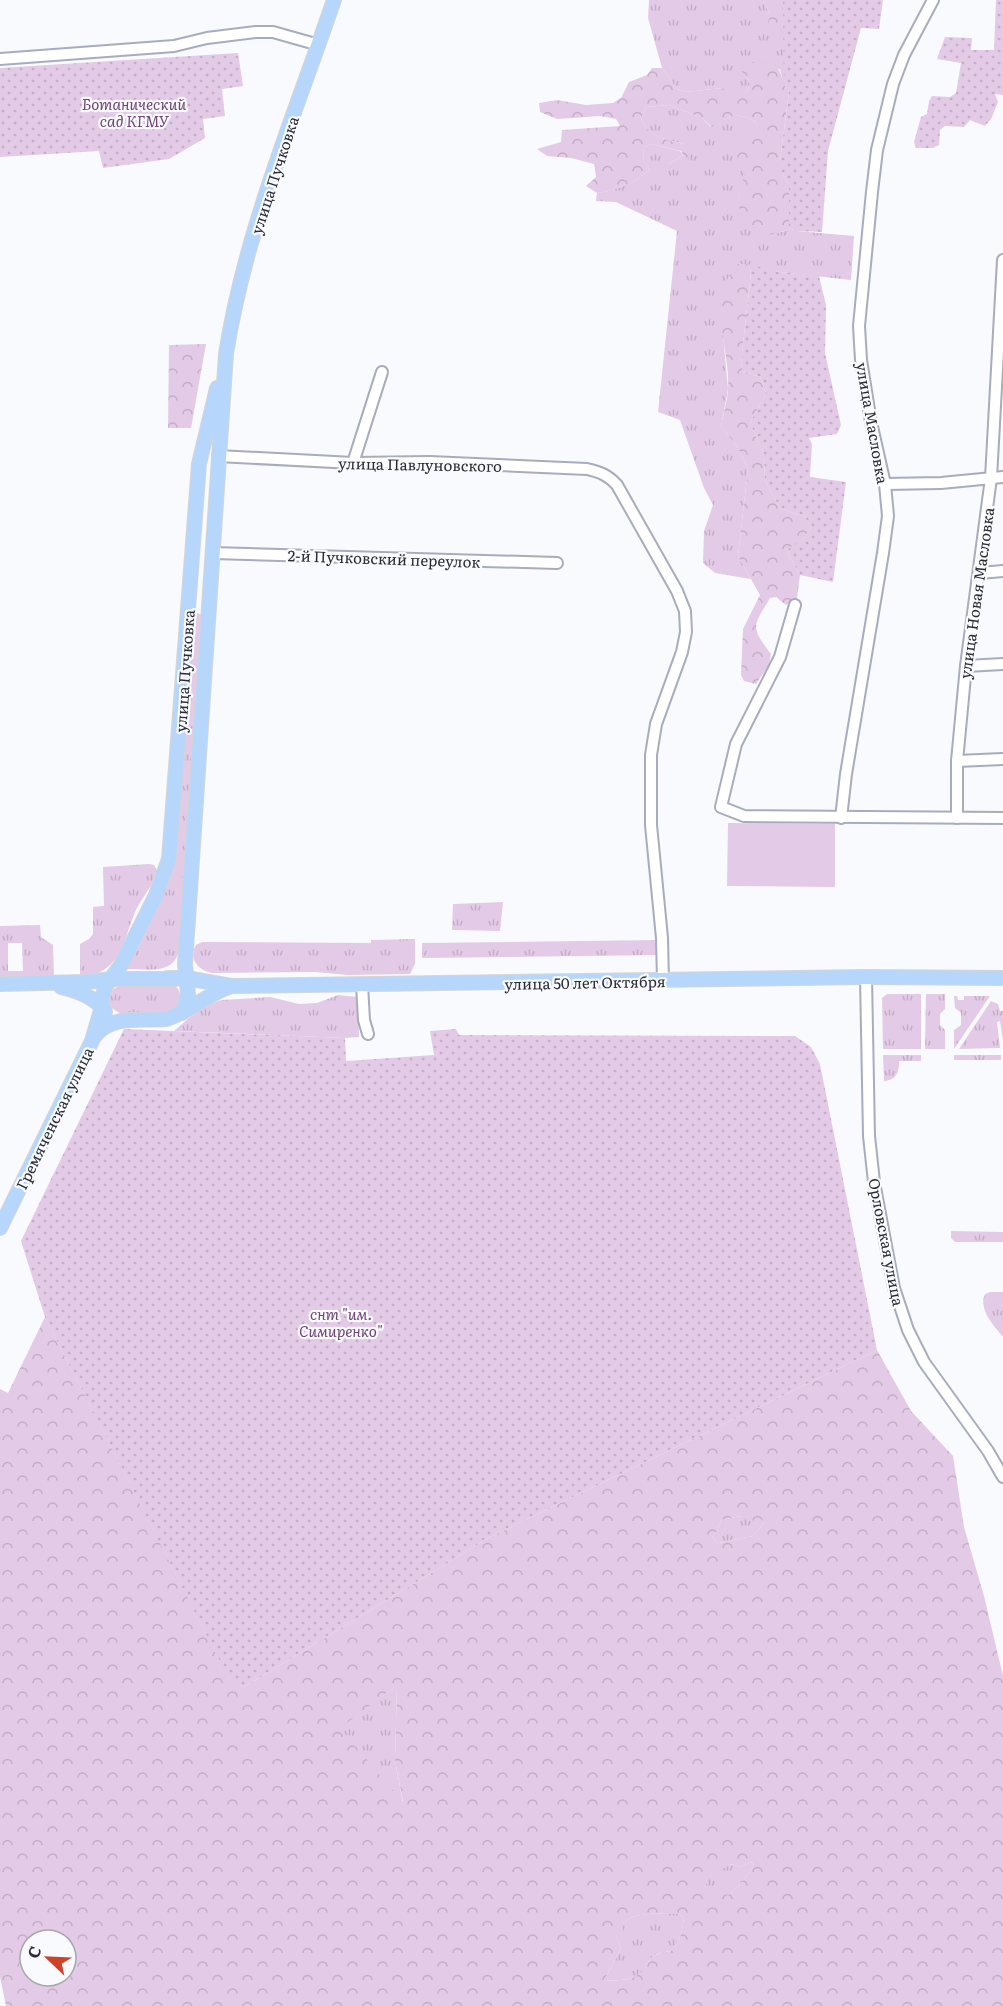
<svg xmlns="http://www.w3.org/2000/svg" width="1003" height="2006" viewBox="0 0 1003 2006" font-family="Literata,serif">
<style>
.grass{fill:url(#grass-tufts);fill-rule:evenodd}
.forest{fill:url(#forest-crowns);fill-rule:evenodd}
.garden{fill:url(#garden-dots)}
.pitch{fill:#e3cae6}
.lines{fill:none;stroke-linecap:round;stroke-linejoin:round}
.minor-casing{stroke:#a7acbe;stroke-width:14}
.major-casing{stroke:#d4d5d6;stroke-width:16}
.minor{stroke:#fff;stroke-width:10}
.major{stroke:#b6d7fb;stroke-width:14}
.labels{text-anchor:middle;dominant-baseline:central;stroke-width:4.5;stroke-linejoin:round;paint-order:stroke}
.park-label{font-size:15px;font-style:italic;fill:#6f4576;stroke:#f9fafe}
.street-label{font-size:15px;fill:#2a2c33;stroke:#f9fafe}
</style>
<defs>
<pattern id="grass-tufts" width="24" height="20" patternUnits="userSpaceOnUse" patternTransform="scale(1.5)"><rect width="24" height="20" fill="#e3cae6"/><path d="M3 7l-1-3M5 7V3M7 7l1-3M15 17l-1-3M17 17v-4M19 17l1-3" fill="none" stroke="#c3aec6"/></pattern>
<pattern id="forest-crowns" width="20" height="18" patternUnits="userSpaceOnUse" patternTransform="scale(1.5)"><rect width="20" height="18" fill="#e3cae6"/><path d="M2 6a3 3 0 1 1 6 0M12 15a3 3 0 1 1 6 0" fill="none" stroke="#c3aec6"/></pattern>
<pattern id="garden-dots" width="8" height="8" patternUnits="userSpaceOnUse" patternTransform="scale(1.5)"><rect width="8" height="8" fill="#e3cae6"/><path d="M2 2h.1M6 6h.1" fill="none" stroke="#c3aec6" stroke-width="1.8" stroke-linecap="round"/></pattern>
</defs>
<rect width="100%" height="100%" fill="#f9fafe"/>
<g class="grass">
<polygon points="649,0 763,0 770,15 782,27 784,19 784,85 780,69 747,76 750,84 747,92 738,95 722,88 686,92 677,89 662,68 648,18"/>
<path d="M669 105 702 118 711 127C729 117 735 111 755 121L759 133 738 200 782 232 789 228 797 231 854 236 851 280 780 272 738 264 721 313 728 389 721 427 737 446 748 469 738 556 751 579 715 573 703 563 704 531 713 505 704 488 680 420 658 412 677 231 616 202 596 201 597 193C615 191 637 182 650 169L643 159 644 147 652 144 680 151 683 155 669 164 683 169 684 144C665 139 649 138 641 118L646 107Z"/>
<path d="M197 613 202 615 203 619 179 950C174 975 148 969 128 969L125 968 165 884 192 616Z"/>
<path d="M149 864 154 865 158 872C152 887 142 897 135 912 123 942 119 976 80 976V944L89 939 93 934V907L104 906 103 867Z"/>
<polygon points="503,902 500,931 452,930 453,904"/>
<path d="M40 925 41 937 53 945 54 977H0V926ZM8 943H22L23 971H8Z"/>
<path d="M415 939V964L410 974 348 975 315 972 212 973C198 970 188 959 196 945L202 942 371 943V940Z"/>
<polygon points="659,940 659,955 422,958 422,943"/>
<path d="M121 984 174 985C183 992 180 1000 177 1009L167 1014H121L110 1007 108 1001 111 991Z"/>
<polygon points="887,994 921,994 921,1049 883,1049 882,998"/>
<polygon points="926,994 945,994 945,1009 940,1014 940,1025 945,1030 945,1049 925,1049"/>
<polygon points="338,995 358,997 359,1037 345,1038 174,1031 190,1017 212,1003 222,1000 270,997 299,1004 317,1003"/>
<polygon points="954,996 957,996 958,1000 964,1000 964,996 990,996 954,1049 954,1030 961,1025 961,1013 955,1008"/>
<polygon points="991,1001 998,1004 1000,1011 1003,1011 1003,1040 1000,1021 997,1022 1000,1048 959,1049"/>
<path d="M883 1055H921V1061H899C899 1072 897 1080 884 1081Z"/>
<rect x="954" y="1055" width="47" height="5"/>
<polygon points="951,1231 1003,1232 1003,1242 955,1242 951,1238"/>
<path d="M990 1292H1003V1337C994 1326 978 1309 985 1294Z"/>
<polygon points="741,1516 761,1519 764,1523 753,1536 718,1543 712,1537 717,1531 721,1520"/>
<polygon points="397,1685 395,1760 403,1804 339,1728"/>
<polygon points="751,1862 754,1865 739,1886 728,1895 705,1888 708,1876 731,1864 741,1867"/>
<path d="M678 1914 684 1917C682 1932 681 1940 671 1951 641 1955 654 1965 638 1975 629 1981 614 1980 604 1981L621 1948 616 1936 622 1930 623 1923C635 1911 662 1914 678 1914Z"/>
</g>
<g class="forest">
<polygon points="763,0 783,0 784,19 782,27 774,30 768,23 770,15"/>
<path d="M738 62 774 63C782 71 782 82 789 92L780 160V169L789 184V228C772 238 758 236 742 226L738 200 745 173 739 168 730 153 740 137 758 133 755 121C735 111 729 117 712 127L702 118 669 105 646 107 641 118C649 138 665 139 684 144L690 164 683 169 672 168 669 164 683 155 681 151 652 144 644 147 643 159 650 169C637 182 616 191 597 193L586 186 596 177 594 164 571 158 547 156 537 149 561 142 562 130 620 126 616 119 600 116 557 119 540 112 539 103 557 100 586 105 613 103 621 98 629 82 647 75 652 68H662L677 89 686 92 722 88 738 94 747 92 750 84 747 76 740 70Z"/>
<path d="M738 264H747L751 272 741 363 743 371 760 377 766 393 750 423 764 455 765 480 780 508 805 517 811 528 804 538 789 549 788 554 800 575 797 598 786 605 776 597 770 598C753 627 750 626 771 654L769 665 756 684 744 681 741 675 743 629 760 595 738 556 748 469 737 446 721 427C723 415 727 402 728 390 731 348 704 299 738 264Z"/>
<polygon points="206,344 191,428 168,428 169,345"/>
<path d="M45 1317 230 1680 244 1687 490 1537 877 1350 911 1411 953 1456 964 1527 984 1596 1003 1676V2006H6L0 1977V1389L8 1393ZM741 1516 749 1521 761 1519 764 1523 753 1536 718 1543 712 1537 717 1531 721 1520ZM397 1685 395 1760 403 1802 340 1728ZM751 1862 754 1865 739 1886 728 1895 705 1887 709 1876 731 1864 741 1867ZM678 1914 684 1917C682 1932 681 1940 671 1951 642 1955 654 1964 638 1975 630 1981 614 1980 604 1981L621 1948 616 1936 623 1930V1923C635 1911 662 1914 678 1914ZM30 1940H66V1976H30Z"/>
</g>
<g class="garden">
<polygon points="783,0 883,0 879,29 861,28 828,151 822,232 797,231 789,228 789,184 780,169 780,160 789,92 784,85"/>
<polygon points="996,0 1003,0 1003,95 995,94 998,102 991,119 985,126 970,120 964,127 945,126 940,130 939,145 933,148 916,148 914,142 921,117 927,114 929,101 932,96 950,97 956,93 961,63 937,59 945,37 972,38 971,50 994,50"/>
<polygon points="238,53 243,86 222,89 225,116 203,119 205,138 169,159 103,168 99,151 0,157 0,68"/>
<polygon points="747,264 780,272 819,276 826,305 825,353 841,425 837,434 809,438 812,444 810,477 846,482 833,582 800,575 788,554 789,548 804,538 811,528 805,517 780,508 765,480 764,455 750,423 766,393 760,377 743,371 741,363 751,272"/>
<polygon points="124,1029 345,1038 346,1061 434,1055 430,1031 456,1029 459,1035 795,1036 811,1047 820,1064 877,1350 490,1537 244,1687 230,1681 45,1317 21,1241"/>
</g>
<polygon class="pitch" points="728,823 835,824 835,887 727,886"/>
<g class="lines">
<defs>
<g id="minor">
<polyline points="0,59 174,46 207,38 256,32 273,32 319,45"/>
<path d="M218 456 353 463 430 462 587 469C600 472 608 475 617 485L677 591 685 611 686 632 682 652 656 724 651 755V825L662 938 663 981"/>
<polyline points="353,463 382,372"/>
<polyline points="885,484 941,483 1003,477"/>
<polyline points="212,553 557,563"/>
<polyline points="980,573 1003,571"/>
<polyline points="795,605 780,657 736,744 721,807 744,816 1003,818"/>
<polyline points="966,666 1003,664"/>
<polyline points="957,761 1003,759"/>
<polyline points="841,818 846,774 883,553 888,516 885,484 871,422 861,360 859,326 872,192 877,150 893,84 904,55 933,0"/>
<polyline points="957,818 957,761 966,666 991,478 1003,260"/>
<polyline points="866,977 869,1136 874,1182 894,1288 908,1330 924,1362 988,1451 1003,1477"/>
<polyline points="362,985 364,1020 368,1034"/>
</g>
<g id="major">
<polyline points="168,978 186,978 231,986 866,977 1003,978"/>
<polyline points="0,984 86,982 113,979 175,979"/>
<path d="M61 987C77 991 96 997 105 1012"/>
<path d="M182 1013 188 994 185 964 226 354C245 232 294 117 334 0"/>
<path d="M94 1037C111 1014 141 1021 166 1019 189 1012 206 995 229 987"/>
<polyline points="0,1228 92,1041 102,1007 102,999 105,987 121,965 156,895 169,859 199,464 217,388"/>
</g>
</defs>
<use href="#minor" class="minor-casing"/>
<use href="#major" class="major-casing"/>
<use href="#minor" class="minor"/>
<use href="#major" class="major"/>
</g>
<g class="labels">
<g class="park-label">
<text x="134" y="103">Ботанический<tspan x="134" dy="17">сад КГМУ</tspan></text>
<text x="341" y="1313">снт "им.<tspan x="341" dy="17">Симиренко"</tspan></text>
</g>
<g class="street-label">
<text transform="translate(274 175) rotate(-72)">улица Пучковка</text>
<text transform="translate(873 423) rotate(80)">улица Масловка</text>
<text transform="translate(420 464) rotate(1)">улица Павлуновского</text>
<text transform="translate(384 558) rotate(2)">2-й Пучковский переулок</text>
<text transform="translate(976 593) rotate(-82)">улица Новая Масловка</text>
<text transform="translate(184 671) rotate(-86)">улица Пучковка</text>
<text transform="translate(585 982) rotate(-1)">улица 50 лет Октября</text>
<text transform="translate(54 1118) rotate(-64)">Гремяченская улица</text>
<text transform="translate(887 1242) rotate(79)">Орловская улица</text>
</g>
</g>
<g transform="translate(48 1958) rotate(293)"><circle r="28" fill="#f9fafe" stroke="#a6a8ad" stroke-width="1.5"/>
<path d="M0-4.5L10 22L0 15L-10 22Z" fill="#cd4229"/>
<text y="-9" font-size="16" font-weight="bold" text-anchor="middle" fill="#2a2c33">С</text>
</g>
</svg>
